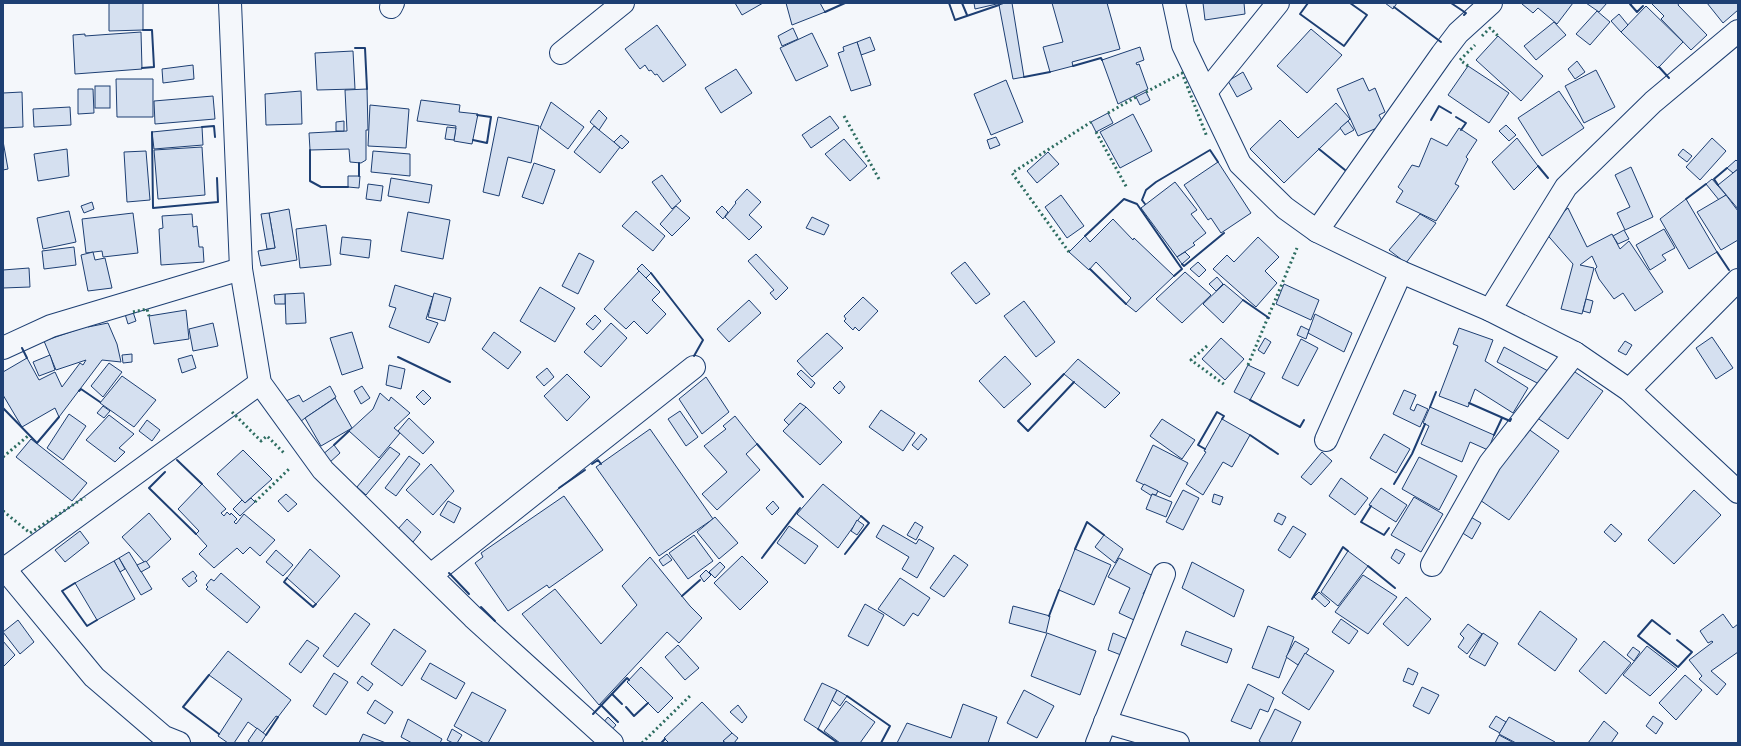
<svg xmlns="http://www.w3.org/2000/svg" width="1741" height="746" viewBox="0 0 1741 746" font-family="Cabin,sans-serif">
<style>
.building{fill:#d5e0f0;stroke:#1d3f73}
.lines{fill:none;stroke-linecap:round;stroke-linejoin:round}
.minor-casing{stroke:#1d3f73;stroke-width:24}
.minor{stroke:#f4f7fb;stroke-width:22}
.hedge{stroke:#2c6c60;stroke-width:3;stroke-dasharray:2 3;stroke-linecap:butt}
.wall{stroke:#1d3f73;stroke-width:2}
</style>
<rect width="100%" height="100%" fill="#f4f7fb"/>
<g class="building">
<polygon points="109,3 143,3 143,30 109,31"/>
<polygon points="735,3 763,3 742,15"/>
<polygon points="786,3 820,3 825,12 792,25"/>
<polygon points="974,3 1001,3 975,9"/>
<polygon points="1005,3 1012,3 1024,77 1013,79 999,5"/>
<polygon points="1052,3 1107,3 1120,49 1072,62 1073,66 1050,72 1043,47 1063,42"/>
<polygon points="1203,3 1244,3 1245,14 1205,20"/>
<polygon points="1385,3 1397,3 1393,9"/>
<polygon points="1522,3 1573,3 1557,24 1538,8 1533,13 1522,4"/>
<polygon points="1586,3 1607,3 1599,12"/>
<polygon points="1651,3 1679,3 1678,5 1707,35 1691,50 1661,19 1664,16"/>
<polygon points="1707,3 1738,3 1738,10 1723,23"/>
<polygon points="1646,6 1683,42 1658,68 1621,32"/>
<polygon points="1597,11 1610,22 1590,45 1576,34"/>
<polygon points="1619,14 1628,25 1621,32 1611,21"/>
<polygon points="1554,22 1566,35 1536,60 1524,46"/>
<polygon points="657,25 686,65 663,82 657,74 655,75 651,70 649,71 645,65 640,69 625,49"/>
<polygon points="793,28 798,39 782,46 778,36"/>
<polygon points="1311,29 1342,55 1307,93 1277,66"/>
<polygon points="141,32 142,69 75,74 73,35 85,34 85,36"/>
<polygon points="812,33 828,66 796,81 780,48"/>
<polygon points="1498,36 1543,76 1521,101 1476,60"/>
<polygon points="870,37 875,50 861,55 857,42"/>
<polygon points="857,42 871,85 851,91 838,53 844,51 843,47"/>
<polygon points="1140,47 1144,60 1136,63 1137,65 1139,64 1148,89 1118,104 1102,60"/>
<polygon points="353,51 355,89 317,90 315,53"/>
<polygon points="1577,61 1585,72 1575,79 1568,69"/>
<polygon points="193,65 194,79 163,83 162,69"/>
<polygon points="1468,66 1509,93 1489,123 1448,95"/>
<polygon points="736,69 752,93 721,113 705,88"/>
<polygon points="1596,70 1615,107 1584,123 1565,86"/>
<polygon points="1243,72 1252,89 1237,97 1228,81"/>
<polygon points="1363,78 1369,91 1375,88 1385,112 1379,115 1384,125 1358,136 1337,89"/>
<polygon points="116,79 153,79 153,117 117,117"/>
<polygon points="1006,80 1023,122 991,135 974,94"/>
<rect x="95" y="86" width="15" height="22"/>
<polygon points="78,89 93,89 94,113 78,114"/>
<polygon points="367,89 368,130 366,130 366,160 361,163 350,162 349,149 310,150 309,133 347,131 345,90"/>
<polygon points="301,91 302,124 266,125 265,94"/>
<polygon points="1559,91 1584,128 1542,156 1518,118"/>
<polygon points="22,92 23,127 3,128 3,93"/>
<polygon points="1146,92 1150,100 1140,105 1136,97"/>
<polygon points="213,96 215,119 155,124 154,101"/>
<polygon points="421,100 460,105 459,112 478,114 472,144 454,141 456,126 417,121"/>
<polygon points="551,102 584,127 568,149 540,128"/>
<polygon points="1336,103 1350,119 1284,183 1250,149 1280,120 1298,138"/>
<polygon points="370,105 409,109 406,148 368,146"/>
<polygon points="70,107 71,125 34,127 33,109"/>
<polygon points="599,110 607,118 599,130 590,122"/>
<polygon points="1108,113 1113,123 1096,132 1091,122"/>
<polygon points="1133,114 1152,151 1120,168 1100,132"/>
<polygon points="830,116 839,128 811,148 802,135"/>
<polygon points="498,117 539,126 531,163 508,157 499,196 483,192"/>
<polygon points="344,121 344,131 336,131 336,122"/>
<polygon points="1348,121 1354,130 1345,135 1340,128"/>
<polygon points="1506,125 1516,135 1509,141 1499,131"/>
<polygon points="594,126 620,147 600,173 574,152"/>
<polygon points="202,127 203,145 154,149 152,132"/>
<polygon points="447,127 456,128 454,140 445,139"/>
<polygon points="1459,128 1477,140 1466,157 1468,159 1455,184 1459,186 1436,221 1396,202 1403,191 1398,187 1412,165 1419,167 1431,138 1447,146"/>
<polygon points="621,135 629,142 622,149 614,142"/>
<polygon points="996,137 1000,145 990,149 987,140"/>
<polygon points="1517,138 1538,166 1514,190 1492,162"/>
<polygon points="1712,138 1726,151 1700,180 1686,167"/>
<polygon points="844,139 867,166 850,181 825,154"/>
<polygon points="3,141 8,169 3,170"/>
<polygon points="202,147 205,195 158,199 154,150"/>
<polygon points="67,149 69,176 38,181 34,154"/>
<polygon points="1683,149 1692,156 1687,162 1678,155"/>
<polygon points="146,151 150,200 127,202 124,152"/>
<polygon points="373,151 410,154 410,176 371,172"/>
<polygon points="1048,152 1059,164 1037,183 1027,171"/>
<polygon points="1736,160 1738,162 1738,169 1733,173 1727,168"/>
<polygon points="1218,162 1251,213 1221,233 1211,218 1208,220 1184,185"/>
<polygon points="534,163 555,170 543,204 522,197"/>
<polygon points="1631,167 1653,217 1625,230 1617,213 1630,207 1615,175"/>
<polygon points="1738,169 1738,209 1718,185"/>
<polygon points="662,175 681,201 672,209 652,182"/>
<polygon points="348,176 360,176 359,188 348,187"/>
<polygon points="391,178 432,185 429,203 388,196"/>
<polygon points="1712,179 1726,195 1719,200 1706,184"/>
<polygon points="1175,182 1197,210 1191,214 1206,233 1193,243 1195,245 1177,257 1141,208"/>
<polygon points="368,184 383,186 381,201 366,199"/>
<polygon points="747,189 761,202 749,215 762,227 749,240 725,217 736,203 735,202"/>
<polygon points="1061,195 1084,226 1067,238 1045,207"/>
<polygon points="1726,195 1738,211 1738,240 1721,250 1697,212"/>
<polygon points="1686,199 1717,252 1689,269 1660,219"/>
<polygon points="92,202 94,209 84,213 81,206"/>
<polygon points="676,206 690,218 672,236 660,224"/>
<polygon points="722,206 728,212 723,219 716,212"/>
<polygon points="1568,208 1587,247 1612,234 1620,249 1629,241 1663,292 1635,311 1623,293 1614,299 1599,279 1595,269 1597,267 1592,256 1580,265 1594,268 1582,314 1561,309 1573,264 1543,230"/>
<polygon points="289,209 297,260 261,266 258,251 275,248 269,213"/>
<polygon points="69,211 76,242 43,249 37,218"/>
<polygon points="636,211 665,236 653,251 622,226"/>
<polygon points="408,212 450,220 443,259 401,251"/>
<polygon points="133,213 138,253 103,257 102,251 86,253 82,219"/>
<polygon points="269,213 275,248 267,249 261,214"/>
<polygon points="192,214 193,227 197,226 199,247 203,247 204,262 161,265 159,229 163,228 162,216"/>
<polygon points="1420,214 1436,223 1406,263 1389,250"/>
<polygon points="812,217 829,225 824,235 806,228"/>
<polygon points="1113,219 1133,240 1134,238 1174,276 1136,312 1126,304 1131,298 1096,262 1089,270 1069,252 1085,236 1090,242"/>
<polygon points="326,225 331,265 300,268 296,229"/>
<polygon points="1664,229 1675,248 1662,255 1666,260 1650,270 1636,245"/>
<polygon points="1624,230 1629,239 1618,244 1613,236"/>
<polygon points="342,237 371,240 369,258 340,254"/>
<polygon points="1258,237 1279,257 1265,271 1277,283 1256,307 1213,269 1227,255 1234,262"/>
<polygon points="74,247 76,265 44,269 42,251"/>
<polygon points="93,252 95,260 105,258 112,288 88,291 81,255"/>
<polygon points="1185,252 1190,257 1182,264 1177,257"/>
<polygon points="579,253 594,261 578,294 562,286"/>
<polygon points="756,254 788,288 776,300 770,293 774,290 748,261"/>
<polygon points="965,262 990,294 976,304 951,273"/>
<polygon points="1198,262 1206,270 1199,277 1190,269"/>
<polygon points="642,264 651,273 646,278 637,269"/>
<polygon points="29,268 30,287 3,288 3,270"/>
<polygon points="639,271 660,292 652,300 666,314 647,334 634,321 626,329 604,309"/>
<polygon points="1185,272 1211,295 1182,323 1156,299"/>
<polygon points="1217,277 1223,284 1216,291 1209,284"/>
<polygon points="1224,284 1243,300 1223,323 1203,304"/>
<polygon points="1284,284 1319,300 1311,320 1276,304"/>
<polygon points="395,285 433,297 426,319 438,323 429,343 389,327 396,308 389,306"/>
<polygon points="540,287 575,308 555,342 520,321"/>
<polygon points="304,293 306,323 286,324 285,294"/>
<polygon points="434,293 451,298 445,321 428,317"/>
<polygon points="285,294 285,304 275,304 274,295"/>
<polygon points="863,297 878,311 859,331 855,327 853,330 844,321 846,319 844,316"/>
<polygon points="1586,299 1593,301 1590,313 1583,311"/>
<polygon points="749,300 761,313 729,342 717,329"/>
<polygon points="1024,301 1055,342 1036,357 1004,316"/>
<polygon points="186,310 189,339 154,344 149,316"/>
<polygon points="133,312 136,321 128,324 125,314"/>
<polygon points="1315,314 1352,333 1344,352 1308,333"/>
<polygon points="595,315 601,321 593,330 586,324"/>
<polygon points="108,323 117,344 121,362 102,360 59,417 55,408 22,427 3,395 3,372 27,358 39,380 55,372 62,387 80,363 83,365 86,360 56,370 44,341 88,326 88,327"/>
<polygon points="213,323 218,346 193,351 189,329"/>
<polygon points="611,323 627,338 601,367 584,352"/>
<polygon points="1301,326 1309,330 1306,339 1297,335"/>
<polygon points="1459,328 1493,340 1485,361 1528,388 1513,413 1475,389 1468,407 1439,396 1458,346 1453,344"/>
<polygon points="352,332 363,368 342,375 330,338"/>
<polygon points="494,332 521,352 508,369 482,349"/>
<polygon points="827,333 843,348 812,377 797,361"/>
<polygon points="1712,337 1733,368 1716,379 1696,348"/>
<polygon points="1221,338 1244,359 1225,380 1202,359"/>
<polygon points="1265,338 1271,342 1264,354 1258,350"/>
<polygon points="1301,339 1318,348 1298,386 1282,378"/>
<polygon points="1625,341 1632,345 1626,355 1618,351"/>
<polygon points="1504,347 1548,371 1539,384 1497,362"/>
<polygon points="132,354 132,362 123,363 122,355"/>
<polygon points="50,355 55,370 39,376 33,362"/>
<polygon points="192,355 196,368 182,373 178,359"/>
<polygon points="1005,356 1031,384 1004,408 979,381"/>
<polygon points="1078,359 1120,393 1105,408 1064,374"/>
<polygon points="109,363 122,372 103,397 91,386"/>
<polygon points="389,365 405,369 401,389 386,385"/>
<polygon points="1248,365 1265,373 1250,400 1234,392"/>
<polygon points="547,368 554,377 544,386 536,377"/>
<polygon points="801,370 815,383 811,388 797,374"/>
<polygon points="1572,370 1603,391 1568,439 1536,417"/>
<polygon points="567,374 590,397 567,421 544,396"/>
<polygon points="122,376 156,400 134,427 100,403"/>
<polygon points="706,377 729,412 702,434 679,399"/>
<polygon points="840,381 845,387 839,394 833,388"/>
<polygon points="330,386 336,397 305,418 300,422 286,401 299,395 303,402"/>
<polygon points="362,386 370,398 361,404 354,391"/>
<polygon points="423,390 431,398 424,405 416,397"/>
<polygon points="1404,390 1416,395 1410,409 1414,411 1417,404 1428,409 1420,427 1393,414"/>
<polygon points="380,393 389,401 391,397 410,413 394,428 400,433 379,458 349,431 373,409"/>
<polygon points="335,398 352,428 321,446 305,418"/>
<polygon points="800,403 806,407 789,425 784,420"/>
<polygon points="103,406 110,411 104,418 97,413"/>
<polygon points="806,407 842,442 820,465 783,431"/>
<polygon points="1430,407 1494,435 1488,450 1470,442 1462,462 1421,444 1429,426 1423,423"/>
<polygon points="881,410 915,433 903,451 869,427"/>
<polygon points="680,411 698,437 686,446 668,419"/>
<polygon points="69,414 86,426 63,460 47,448"/>
<polygon points="109,415 134,434 119,448 125,452 115,462 86,440"/>
<polygon points="735,416 757,444 746,454 760,470 717,510 702,494 727,472 704,446 726,429 723,426"/>
<polygon points="409,418 434,442 423,454 398,431"/>
<polygon points="1162,419 1195,440 1182,459 1150,436"/>
<polygon points="1222,419 1250,435 1232,467 1223,462 1203,495 1186,484 1206,452 1204,451"/>
<polygon points="147,420 160,430 152,441 139,431"/>
<polygon points="1527,428 1559,451 1509,520 1477,498"/>
<polygon points="650,429 713,519 659,556 596,467"/>
<polygon points="921,434 927,439 918,450 912,445"/>
<polygon points="1384,434 1410,449 1396,473 1370,458"/>
<polygon points="31,439 87,483 72,501 16,457"/>
<polygon points="334,445 340,453 329,463 322,455"/>
<polygon points="1153,445 1188,463 1170,497 1136,481"/>
<polygon points="390,447 400,454 366,495 357,487"/>
<polygon points="243,450 272,479 245,503 217,474"/>
<polygon points="1322,452 1332,461 1311,485 1301,477"/>
<polygon points="409,456 420,464 396,496 385,488"/>
<polygon points="1419,457 1457,476 1439,510 1402,489"/>
<polygon points="431,464 454,491 433,515 406,490"/>
<polygon points="1341,478 1368,498 1355,515 1329,496"/>
<polygon points="202,484 226,509 221,513 224,516 227,512 230,515 231,513 237,519 234,522 236,524 244,514 275,540 260,556 250,547 243,554 237,548 214,568 199,554 207,546 196,534 199,531 178,509"/>
<polygon points="823,484 861,516 838,548 797,514"/>
<polygon points="1144,484 1158,491 1156,495 1152,494 1152,496 1141,489"/>
<polygon points="1381,488 1407,505 1396,522 1369,505"/>
<polygon points="1183,490 1199,498 1183,530 1166,522"/>
<polygon points="1694,490 1721,515 1674,564 1648,540"/>
<polygon points="286,494 297,504 288,512 278,501"/>
<polygon points="1152,494 1172,502 1166,517 1146,509"/>
<polygon points="1214,494 1223,497 1220,505 1212,502"/>
<polygon points="564,496 603,550 549,588 547,585 508,611 475,563 483,557 481,553"/>
<polygon points="1414,497 1443,514 1421,552 1391,535"/>
<polygon points="251,498 255,502 240,516 233,509 242,500 245,503"/>
<polygon points="448,501 461,508 454,523 440,515"/>
<polygon points="773,501 779,508 772,515 766,508"/>
<polygon points="149,513 171,539 145,563 122,537"/>
<polygon points="1278,513 1286,517 1282,525 1274,521"/>
<polygon points="1469,516 1481,523 1472,539 1461,532"/>
<polygon points="715,517 738,543 719,559 697,532"/>
<polygon points="407,519 421,532 413,542 398,529"/>
<polygon points="857,520 864,525 857,535 851,531"/>
<polygon points="915,522 923,527 916,540 907,535"/>
<polygon points="1611,524 1622,534 1615,542 1604,532"/>
<polygon points="883,525 916,544 919,539 934,548 917,578 902,569 909,557 876,537"/>
<polygon points="789,526 818,546 805,564 777,543"/>
<polygon points="1293,526 1306,534 1290,558 1278,550"/>
<polygon points="80,531 89,543 65,562 55,550"/>
<polygon points="694,535 713,561 688,579 669,553"/>
<polygon points="1104,535 1123,549 1115,563 1095,547"/>
<polygon points="310,549 340,576 316,604 287,578"/>
<polygon points="1075,549 1111,565 1094,605 1059,590"/>
<polygon points="1396,549 1405,554 1399,564 1391,558"/>
<polygon points="276,550 293,565 283,576 266,562"/>
<polygon points="1348,551 1368,566 1338,606 1321,592"/>
<polygon points="129,552 152,589 141,595 119,558"/>
<polygon points="667,554 672,560 663,566 659,560"/>
<polygon points="954,555 968,565 944,597 930,588"/>
<polygon points="742,556 768,582 740,610 714,583"/>
<polygon points="650,557 690,606 702,618 679,643 667,632 599,705 522,614 555,589 601,644 637,605 622,586"/>
<polygon points="119,558 125,569 120,572 114,561"/>
<polygon points="1119,558 1153,576 1143,594 1145,595 1134,620 1119,613 1130,588 1108,577"/>
<polygon points="114,561 135,599 97,620 75,583"/>
<polygon points="146,561 150,567 141,572 137,565"/>
<polygon points="720,562 725,567 715,578 709,572"/>
<polygon points="1192,562 1244,590 1234,617 1182,588"/>
<polygon points="706,570 711,575 704,582 700,576"/>
<polygon points="193,571 197,576 195,578 197,581 189,587 182,579"/>
<polygon points="221,573 260,607 247,623 206,589 208,587 206,585 211,579 214,581"/>
<polygon points="1363,575 1397,597 1368,634 1335,612"/>
<polygon points="900,578 930,598 918,616 913,613 904,626 878,609"/>
<polygon points="1319,592 1330,602 1325,607 1314,597"/>
<polygon points="1406,597 1431,619 1408,646 1383,624"/>
<polygon points="865,604 884,615 868,646 848,636"/>
<polygon points="1013,606 1050,616 1046,633 1009,623"/>
<polygon points="1540,611 1577,639 1555,671 1518,644"/>
<polygon points="355,613 370,624 338,667 323,656"/>
<polygon points="1723,614 1733,628 1738,624 1738,652 1711,671 1726,684 1717,695 1699,679 1702,676 1689,660 1713,642 1712,641 1708,643 1700,631"/>
<polygon points="1341,619 1358,631 1349,644 1332,632"/>
<polygon points="18,620 34,642 20,654 3,632"/>
<polygon points="1468,624 1482,634 1467,654 1458,647 1464,638 1460,634"/>
<polygon points="1268,626 1294,637 1279,678 1252,668"/>
<polygon points="394,629 426,651 402,686 371,664"/>
<polygon points="1186,631 1232,649 1227,663 1181,645"/>
<polygon points="1047,633 1096,651 1080,695 1031,676"/>
<polygon points="1113,633 1127,639 1121,655 1108,650"/>
<polygon points="1483,633 1498,643 1485,666 1469,657"/>
<polygon points="307,640 319,648 301,673 289,664"/>
<polygon points="3,641 15,655 3,667"/>
<polygon points="1295,641 1309,649 1298,665 1286,657"/>
<polygon points="1604,641 1631,663 1606,694 1579,671"/>
<polygon points="678,645 699,668 685,680 665,657"/>
<polygon points="1647,646 1677,669 1650,696 1623,675"/>
<polygon points="1633,647 1640,652 1634,661 1627,655"/>
<polygon points="228,651 291,700 278,717 276,716 263,733 248,722 234,743 228,743 218,736 242,699 209,675"/>
<polygon points="1305,653 1334,671 1309,710 1282,693"/>
<polygon points="430,663 465,683 456,699 421,679"/>
<polygon points="641,667 673,698 658,713 627,682"/>
<polygon points="1408,668 1418,673 1413,685 1403,681"/>
<polygon points="334,673 348,682 326,715 313,706"/>
<polygon points="1685,675 1702,690 1676,720 1659,703"/>
<polygon points="362,676 373,684 368,691 357,683"/>
<polygon points="822,683 837,690 818,729 804,720"/>
<polygon points="1248,684 1274,698 1268,712 1260,709 1251,729 1231,721"/>
<polygon points="1422,687 1439,695 1429,714 1413,706"/>
<polygon points="837,690 847,696 840,706 832,700"/>
<polygon points="1024,690 1054,706 1037,738 1007,723"/>
<polygon points="472,692 506,710 488,743 484,743 454,726"/>
<polygon points="375,700 393,712 385,724 367,713"/>
<polygon points="846,701 875,722 860,743 840,743 824,731"/>
<polygon points="702,702 732,733 722,743 669,743 664,738"/>
<polygon points="963,704 997,717 988,743 897,743 907,723 951,738"/>
<polygon points="738,705 747,717 742,723 730,712"/>
<polygon points="1275,709 1301,722 1291,743 1262,743 1259,741"/>
<polygon points="1496,716 1506,722 1500,733 1489,727"/>
<polygon points="1653,716 1663,723 1656,734 1646,726"/>
<polygon points="608,717 616,725 610,732 602,724"/>
<polygon points="1509,717 1555,742 1555,743 1516,743 1499,734"/>
<polygon points="408,719 442,739 440,743 412,743 401,737"/>
<polygon points="1604,721 1618,733 1611,743 1588,743"/>
<polygon points="257,728 266,735 261,743 251,743 248,741"/>
<polygon points="452,729 462,735 457,743 453,743 447,740"/>
<polygon points="732,733 738,738 734,743 726,743 723,741"/>
<polygon points="363,734 386,743 359,743"/>
<polygon points="1499,735 1514,743 1495,743"/>
</g>
<g class="lines">
<defs>
<g id="minor">
<polyline points="230,3 241,269 260,383 323,470 473,617 612,743"/>
<polyline points="1174,3 1183,45 1240,164 1285,208 1317,231 1401,272 1490,310 1575,353 1629,390 1738,492"/>
<polyline points="391,7 393,3"/>
<polyline points="561,53 623,3"/>
<polyline points="1206,92 1278,3"/>
<polyline points="1317,231 1442,54 1458,33 1491,3"/>
<polyline points="1490,310 1566,187 1653,102 1738,31"/>
<polyline points="3,348 51,326 241,269"/>
<polyline points="1629,390 1738,280"/>
<polyline points="1326,440 1401,272"/>
<polyline points="1432,565 1490,463 1575,353"/>
<polyline points="3,567 94,677 164,737 179,743"/>
<polyline points="3,570 260,383"/>
<polyline points="431,575 694,367"/>
<polyline points="1105,722 1178,743"/>
<polyline points="1097,743 1164,574"/>
</g>
</defs>
<use href="#minor" class="minor-casing"/>
<use href="#minor" class="minor"/>
<g class="hedge">
<polyline points="1482,36 1490,28 1498,36"/>
<polyline points="1468,66 1460,60 1475,45"/>
<polyline points="1146,92 1182,73 1207,137"/>
<polyline points="1108,113 1136,97"/>
<polyline points="844,116 879,179"/>
<polyline points="1096,132 1127,188"/>
<polyline points="1069,252 1012,173 1091,122"/>
<polyline points="133,312 147,309 149,316"/>
<polyline points="1207,346 1191,360 1225,385"/>
<polyline points="1248,365 1297,248"/>
<polyline points="232,412 261,441 267,436 285,454"/>
<polyline points="3,457 29,435"/>
<polyline points="255,502 290,468"/>
<polyline points="3,511 30,533 85,497"/>
<polyline points="642,743 690,696"/>
</g>
<g class="wall">
<polyline points="949,3 955,20 999,5"/>
<polyline points="962,3 967,15"/>
<polyline points="1308,3 1300,14 1344,46 1367,15 1350,3"/>
<polyline points="1451,3 1466,13 1464,15"/>
<polyline points="1632,3 1630,4 1637,12 1643,6"/>
<polyline points="1394,7 1441,42"/>
<polyline points="825,12 845,3"/>
<polyline points="355,48 365,48 367,89"/>
<polyline points="1073,66 1101,58 1102,60"/>
<polyline points="1659,67 1669,78"/>
<polyline points="142,68 154,67 152,30 143,30"/>
<polyline points="1024,77 1050,72"/>
<polyline points="1456,117 1466,123 1461,130"/>
<polyline points="1431,120 1439,106 1451,113"/>
<polyline points="202,127 214,126 215,137"/>
<polyline points="152,132 153,208 218,202 217,178"/>
<polyline points="473,140 487,143 491,117 477,115"/>
<polyline points="1319,149 1345,170"/>
<polyline points="310,150 310,181 321,187 348,187"/>
<polyline points="1538,166 1548,178"/>
<polyline points="359,176 359,163"/>
<polyline points="1718,185 1714,179 1727,168"/>
<polyline points="1686,199 1706,184"/>
<polyline points="1145,204 1142,200 1146,190 1156,182 1210,150 1218,162"/>
<polyline points="1085,236 1124,199 1137,204 1182,269 1174,276"/>
<polyline points="1717,252 1729,270"/>
<polyline points="1182,264 1184,266 1224,233"/>
<polyline points="1090,269 1126,304"/>
<polyline points="651,273 703,340 694,356"/>
<polyline points="1243,300 1269,318"/>
<polyline points="22,348 27,358"/>
<polyline points="398,357 450,382"/>
<polyline points="1064,374 1018,421 1028,431 1074,382"/>
<polyline points="79,391 81,389 100,402"/>
<polyline points="1250,400 1300,427 1304,420"/>
<polyline points="1469,403 1510,421 1511,419"/>
<polyline points="1430,407 1436,392"/>
<polyline points="3,408 37,443 59,417"/>
<polyline points="1250,435 1278,454"/>
<polyline points="1494,435 1502,418"/>
<polyline points="757,444 803,497"/>
<polyline points="334,445 349,431"/>
<polyline points="1205,449 1198,445 1217,412 1224,416 1222,419"/>
<polyline points="177,460 202,484"/>
<polyline points="592,464 598,460 601,464"/>
<polyline points="165,472 149,488 196,534"/>
<polyline points="1394,484 1412,454 1425,424"/>
<polyline points="559,488 585,470"/>
<polyline points="1371,506 1361,522 1384,535 1389,528"/>
<polyline points="1075,549 1087,522 1104,535"/>
<polyline points="845,554 869,523 861,516"/>
<polyline points="762,558 800,508"/>
<polyline points="1368,566 1395,588"/>
<polyline points="449,573 469,594"/>
<polyline points="287,578 284,582 313,607 316,604"/>
<polyline points="75,583 62,591 87,626 97,620"/>
<polyline points="682,596 700,580"/>
<polyline points="1312,599 1343,547 1348,551"/>
<polyline points="481,607 495,621"/>
<polyline points="1049,616 1059,590"/>
<polyline points="1670,634 1652,620 1638,636 1678,667 1692,652 1677,640"/>
<polyline points="209,675 183,707 219,734"/>
<polyline points="612,694 622,704"/>
<polyline points="847,696 890,726 881,743"/>
<polyline points="601,705 618,722"/>
<polyline points="626,707 634,716 648,703"/>
<polyline points="593,714 627,678 629,680"/>
<polyline points="818,729 838,743"/>
<polyline points="266,735 278,717"/>
<polyline points="661,743 665,739"/>
</g>
</g>
<rect width="1741" height="746" fill="none" stroke="#1d3f73" stroke-width="8"/>
</svg>
